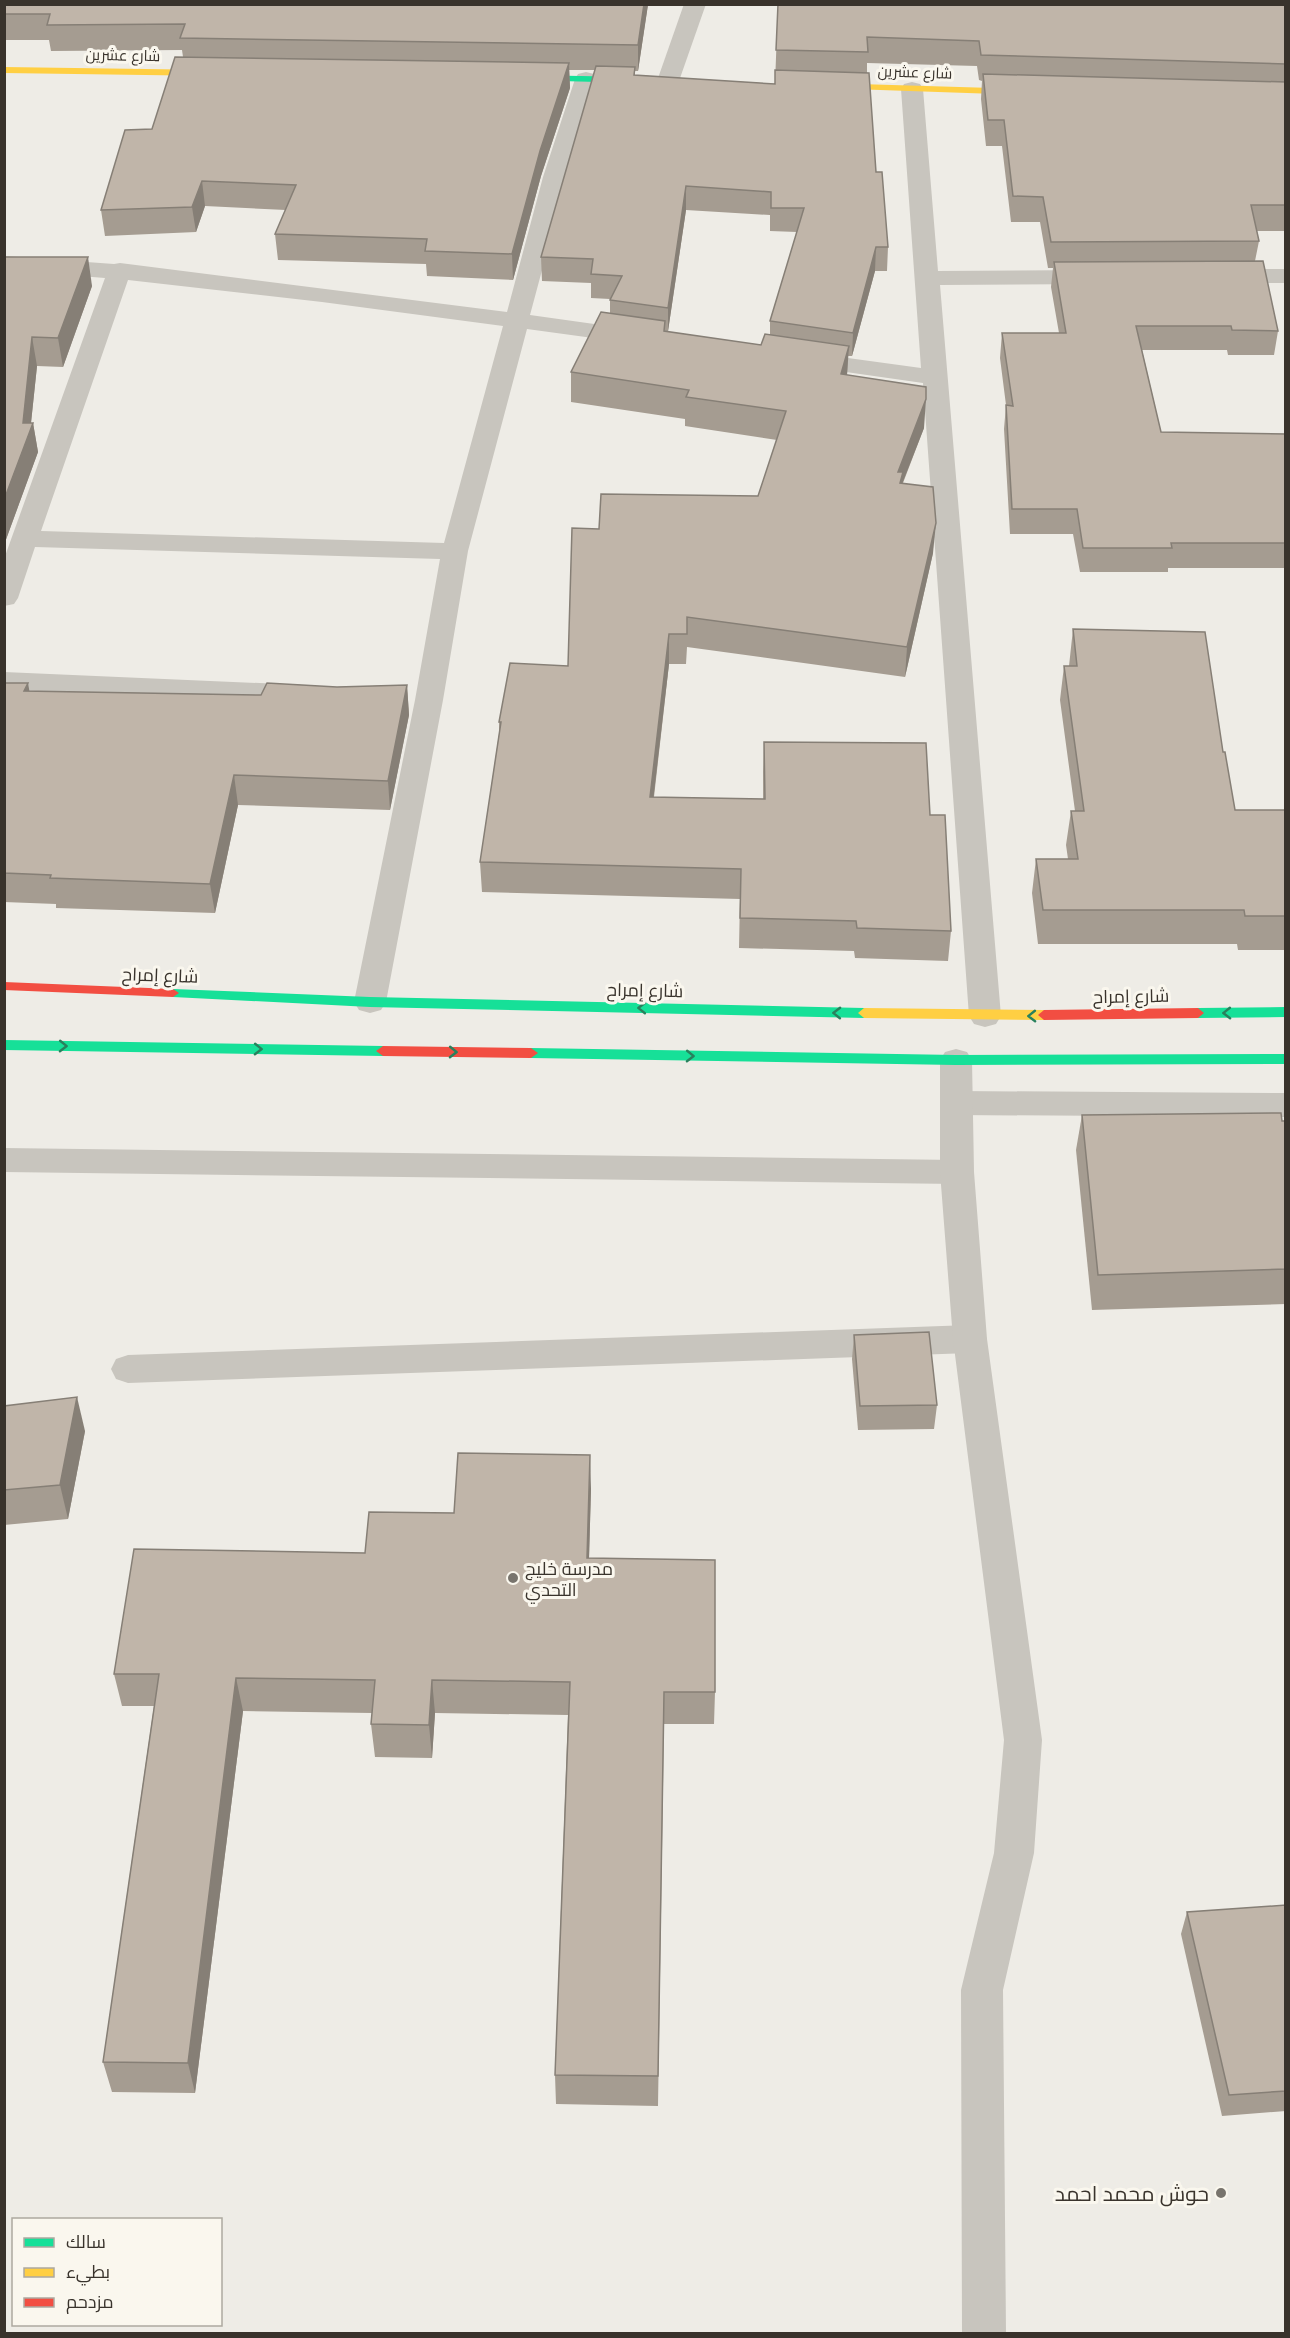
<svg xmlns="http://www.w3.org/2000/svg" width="1290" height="2338" viewBox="0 0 1290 2338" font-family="'Space Grotesk',Cairo,sans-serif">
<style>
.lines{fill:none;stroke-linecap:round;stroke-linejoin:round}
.lane{fill:#c8c5be;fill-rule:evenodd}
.street{fill:#c8c5be;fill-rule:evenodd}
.fast{fill:#16e098;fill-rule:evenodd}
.slow{fill:#ffcf43;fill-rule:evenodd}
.jam{fill:#f24e42;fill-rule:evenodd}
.wall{fill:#a59c91;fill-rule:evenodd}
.shaded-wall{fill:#867f76}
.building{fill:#c0b5a9;stroke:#867f76;stroke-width:1.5}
.oneway{stroke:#29815d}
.poi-dot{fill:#78746d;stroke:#faf7ee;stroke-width:2}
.labels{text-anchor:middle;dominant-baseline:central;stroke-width:6;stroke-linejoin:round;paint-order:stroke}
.far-street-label{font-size:15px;fill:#39332c;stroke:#faf7ee}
.street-label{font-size:18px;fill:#39332c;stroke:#faf7ee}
.poi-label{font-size:18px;fill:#39332c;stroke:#faf7ee;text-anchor:start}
.near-poi-label{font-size:21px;fill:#39332c;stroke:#faf7ee;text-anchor:end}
</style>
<rect width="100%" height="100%" fill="#eeece6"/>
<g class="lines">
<g class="lane">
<polygon points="956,1091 1286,1093 1286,1117 956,1115 945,1111 940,1103 945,1095"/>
<polygon points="4,1148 957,1160 969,1163 974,1172 969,1181 957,1184 4,1172"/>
<polygon points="970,1325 982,1329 987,1339 982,1349 970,1353 128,1383 116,1379 111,1369 116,1359 128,1355"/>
</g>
<g class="street">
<polygon points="684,4 706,4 679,81 676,86 668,88 660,86 657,81"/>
<path d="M586 72 594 74 597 79 567 177 530 315 637 330 646 332 649 337 646 342 637 344 527 329 468 551 443 700 386 1002 381 1010 370 1013 359 1010 354 1002 415 700 440 559 35 547 18 598 14 604 4 606V559L105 278 4 270V256L114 264 120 263 507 312 543 177 575 79 578 74ZM128 280 322 302 503 326 444 543 41 531Z"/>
<polygon points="912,82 920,84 923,89 938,271 1098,270 1107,272 1110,277 1107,282 1098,284 940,285 1001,1016 996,1024 985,1027 974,1024 969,1016 923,383 804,366 795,364 792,359 795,354 804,352 921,368 901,89 904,84"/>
<polygon points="1221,269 1286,269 1286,283 1221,283 1212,281 1209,276 1212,271"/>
<polygon points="4,672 305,685 315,688 319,694 315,700 305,703 4,690"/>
<polygon points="956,1049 967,1052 972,1060 974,1172 987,1339 1042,1740 1034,1853 1003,1990 1006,2334 962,2334 961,1990 994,1853 1004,1740 953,1339 940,1172 940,1060 945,1052"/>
</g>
<g class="fast">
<polygon points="525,75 636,77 641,80 636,83 522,80 522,76"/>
<polygon points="173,989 370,997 864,1008 870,1013 864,1018 370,1007 173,997 167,993"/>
<polygon points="1286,1007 1286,1017 1198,1018 1192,1013 1198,1008"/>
<polygon points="4,1040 383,1046 390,1051 383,1056 4,1050"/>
<polygon points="531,1048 956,1055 1286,1054 1286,1064 956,1065 531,1058 524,1053"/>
</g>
<g class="slow">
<polygon points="4,67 216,70 221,73 216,76 4,73"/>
<polygon points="825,83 1025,89 1030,92 1025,95 822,88 822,84"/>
<polygon points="864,1008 1044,1010 1050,1015 1044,1020 864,1018 858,1013"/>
</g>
<g class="jam">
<polygon points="4,982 173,989 179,993 173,997 4,990"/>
<polygon points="1198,1008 1204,1013 1198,1018 1044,1020 1038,1015 1044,1010"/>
<polygon points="383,1046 531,1048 538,1053 531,1058 383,1056 376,1051"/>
</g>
</g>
<g class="wall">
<path d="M4 4H648L638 71H635V75L775 84 778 4H1286V231H1257L1259 241 1255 261 1278 331 1274 355H1228L1227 350H1142L1161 432 1286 434V568H1168V572H1080L1073 534H1010L1004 429 1006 405 1000 358 1002 333H1059L1051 287 1053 268H1048L1040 222H1011L1002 146H986L981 99 982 81 979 80 977 66 867 63V73L876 172 888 247 887 271H875L852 356H848L847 375 924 428 903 483 933 553 905 677 687 647 686 664H669L654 797 763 799V772L764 742 930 815 951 931 948 961 855 958 854 951 739 948 740 899 482 892 480 862 499 734V722L568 666 599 529 758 496 777 440 685 426V419L571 402V372L610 313V299L591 298V283L542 281 541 257 595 70H569L570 88 541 176 513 280 427 276 426 264 278 260 275 234 286 210 205 206 196 232 105 236 101 210 152 129 183 57 182 50 51 51 49 40H4ZM686 210 770 215V231L797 232 770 321V335L761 345 665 332 668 331Z"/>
<polygon points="4,257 92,286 63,367 37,366 31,423 33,423 38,452 4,545"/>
<polygon points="1073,629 1223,752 1235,810 1286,810 1286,950 1238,950 1237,944 1038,944 1032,893 1036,859 1068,859 1066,845 1071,811 1075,811 1060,700 1064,666 1069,666"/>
<polygon points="4,683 29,691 261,695 337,687 407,685 409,715 390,810 238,805 215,913 56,908 56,904 4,902"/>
<polygon points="1082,1115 1286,1121 1286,1304 1092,1310 1076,1150"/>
<polygon points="854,1335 937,1405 934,1429 858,1430 852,1359"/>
<polygon points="4,1406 85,1431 68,1519 4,1525"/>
<polygon points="591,1489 589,1558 715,1692 714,1724 664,1724 658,2106 556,2104 555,2075 568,1715 435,1713 432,1758 375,1757 371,1724 372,1713 243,1711 195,2093 112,2092 103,2062 154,1706 122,1706 114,1674 365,1553 454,1513"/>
<polygon points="1286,1905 1286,2111 1222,2116 1181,1934 1187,1912"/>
</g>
<g class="shaded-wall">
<polygon points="644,4 648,5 638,71 638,45"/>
<polygon points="569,63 570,88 541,176 513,280 512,254 540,151"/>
<polygon points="202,181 205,206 196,232 192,207"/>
<polygon points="686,186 686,210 668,331 668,308"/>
<polygon points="876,247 875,271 852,356 853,333"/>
<polygon points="88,257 92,286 63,367 58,338"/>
<polygon points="32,337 37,366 30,432 33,423 38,452 4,545 4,500 23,423"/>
<polygon points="849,346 847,375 841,374"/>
<polygon points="926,399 924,428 902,484 901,502 898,472"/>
<polygon points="936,523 933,553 905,677 907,647"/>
<polygon points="669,634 669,664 650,827 650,797"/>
<polygon points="28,683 33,712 24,691"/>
<polygon points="407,685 409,715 390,810 388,781"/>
<polygon points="234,775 238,805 215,913 210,884"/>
<polygon points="77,1397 85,1431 68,1519 60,1485"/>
<polygon points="590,1455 591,1489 588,1592 587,1558"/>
<polygon points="236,1678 243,1711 195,2093 188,2063"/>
<polygon points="432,1680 435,1713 432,1758 429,1725"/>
</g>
<g class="building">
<polygon points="4,4 644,4 638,45 180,38 185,24 47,25 50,14 4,14"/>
<polygon points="778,4 1286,4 1286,64 981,55 979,41 867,37 868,52 776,50"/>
<polygon points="175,57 569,63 540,151 512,254 425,251 427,239 275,234 296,185 202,181 192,207 101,210 125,130 152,129"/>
<polygon points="596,66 635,67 634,75 775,84 775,70 869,73 876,172 882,172 888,247 876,247 853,333 770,321 804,208 771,208 771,192 686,186 668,308 610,300 622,276 591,274 593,259 541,257"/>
<polygon points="983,74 1286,82 1286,205 1251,205 1259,241 1051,242 1043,197 1013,196 1004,120 988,120"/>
<polygon points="4,257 88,257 58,338 32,337 23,423 33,423 4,500"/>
<polygon points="1263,261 1278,331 1232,330 1231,326 1136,326 1161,432 1286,434 1286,543 1171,543 1172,548 1083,548 1077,509 1012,509 1006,405 1013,406 1002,333 1066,333 1054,262"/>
<polygon points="601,312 665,321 664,331 761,345 765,334 849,346 841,374 926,387 926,399 898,472 903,472 900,483 933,487 936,523 907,647 687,617 687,634 669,634 650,797 765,799 764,742 926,743 930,815 945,815 951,931 857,928 856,921 740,918 741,869 480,862 501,722 499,722 510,663 568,666 572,528 599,529 601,494 758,496 786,411 686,397 689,390 571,372"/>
<polygon points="1073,629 1205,632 1223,752 1225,752 1235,810 1286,810 1286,916 1245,916 1244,910 1043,910 1036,859 1078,859 1071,811 1084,811 1064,666 1077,666"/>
<polygon points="4,683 28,683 24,691 261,695 267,683 337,687 407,685 388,781 234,775 210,884 50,878 51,875 4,873"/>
<polygon points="1281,1113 1282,1121 1286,1121 1286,1269 1098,1275 1082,1115"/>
<polygon points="929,1332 937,1405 860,1406 854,1335"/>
<polygon points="77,1397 60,1485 4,1490 4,1406"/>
<polygon points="458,1453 590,1455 587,1558 715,1560 715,1692 664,1692 658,2076 555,2075 570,1682 432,1680 429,1725 371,1724 375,1680 236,1678 188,2063 103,2062 159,1674 114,1674 134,1549 365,1553 369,1512 454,1513"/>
<polygon points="1286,1905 1286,2091 1229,2095 1187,1912"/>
</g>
<defs><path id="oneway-chevron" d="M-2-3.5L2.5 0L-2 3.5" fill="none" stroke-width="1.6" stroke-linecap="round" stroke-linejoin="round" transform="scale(1.5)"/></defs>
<g class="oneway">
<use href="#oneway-chevron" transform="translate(642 1008) rotate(-179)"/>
<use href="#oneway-chevron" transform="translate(837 1013) rotate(-179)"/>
<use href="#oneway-chevron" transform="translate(1227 1013) rotate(179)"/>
<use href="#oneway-chevron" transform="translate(1032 1016) rotate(179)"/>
<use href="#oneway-chevron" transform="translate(63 1046) rotate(1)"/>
<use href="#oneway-chevron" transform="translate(258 1049) rotate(1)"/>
<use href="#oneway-chevron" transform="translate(453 1052) rotate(1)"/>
<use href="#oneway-chevron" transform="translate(690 1056) rotate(1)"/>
</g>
<g class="poi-dot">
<circle cx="513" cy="1578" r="6"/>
<circle cx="1221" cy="2193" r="6"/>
</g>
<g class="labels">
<g class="far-street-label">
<text transform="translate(123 55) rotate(1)">شارع عشرين</text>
<text transform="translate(915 72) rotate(2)">شارع عشرين</text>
</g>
<g class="street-label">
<text transform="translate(160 975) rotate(2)">شارع إمراح</text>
<text transform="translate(645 990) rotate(1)">شارع إمراح</text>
<text transform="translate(1131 996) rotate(-1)">شارع إمراح</text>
</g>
<g class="poi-label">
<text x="525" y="1568">مدرسة خليج<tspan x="525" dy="21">التحدي</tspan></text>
</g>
<g class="near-poi-label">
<text x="1209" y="2193">حوش محمد احمد</text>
</g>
</g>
<rect width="1290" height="2338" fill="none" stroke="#39332c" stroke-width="12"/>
<rect x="12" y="2218" width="210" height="108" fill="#faf7ee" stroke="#ada9a0" stroke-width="1.5"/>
<rect x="24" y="2238" width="30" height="9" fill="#16e098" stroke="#ada9a0" stroke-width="1.5"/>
<text x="66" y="2248" font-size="18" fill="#39332c">سالك</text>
<rect x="24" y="2268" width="30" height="9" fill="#ffcf43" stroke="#ada9a0" stroke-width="1.5"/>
<text x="66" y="2278" font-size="18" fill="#39332c">بطيء</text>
<rect x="24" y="2298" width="30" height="9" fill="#f24e42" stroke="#ada9a0" stroke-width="1.5"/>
<text x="66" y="2308" font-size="18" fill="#39332c">مزدحم</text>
</svg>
